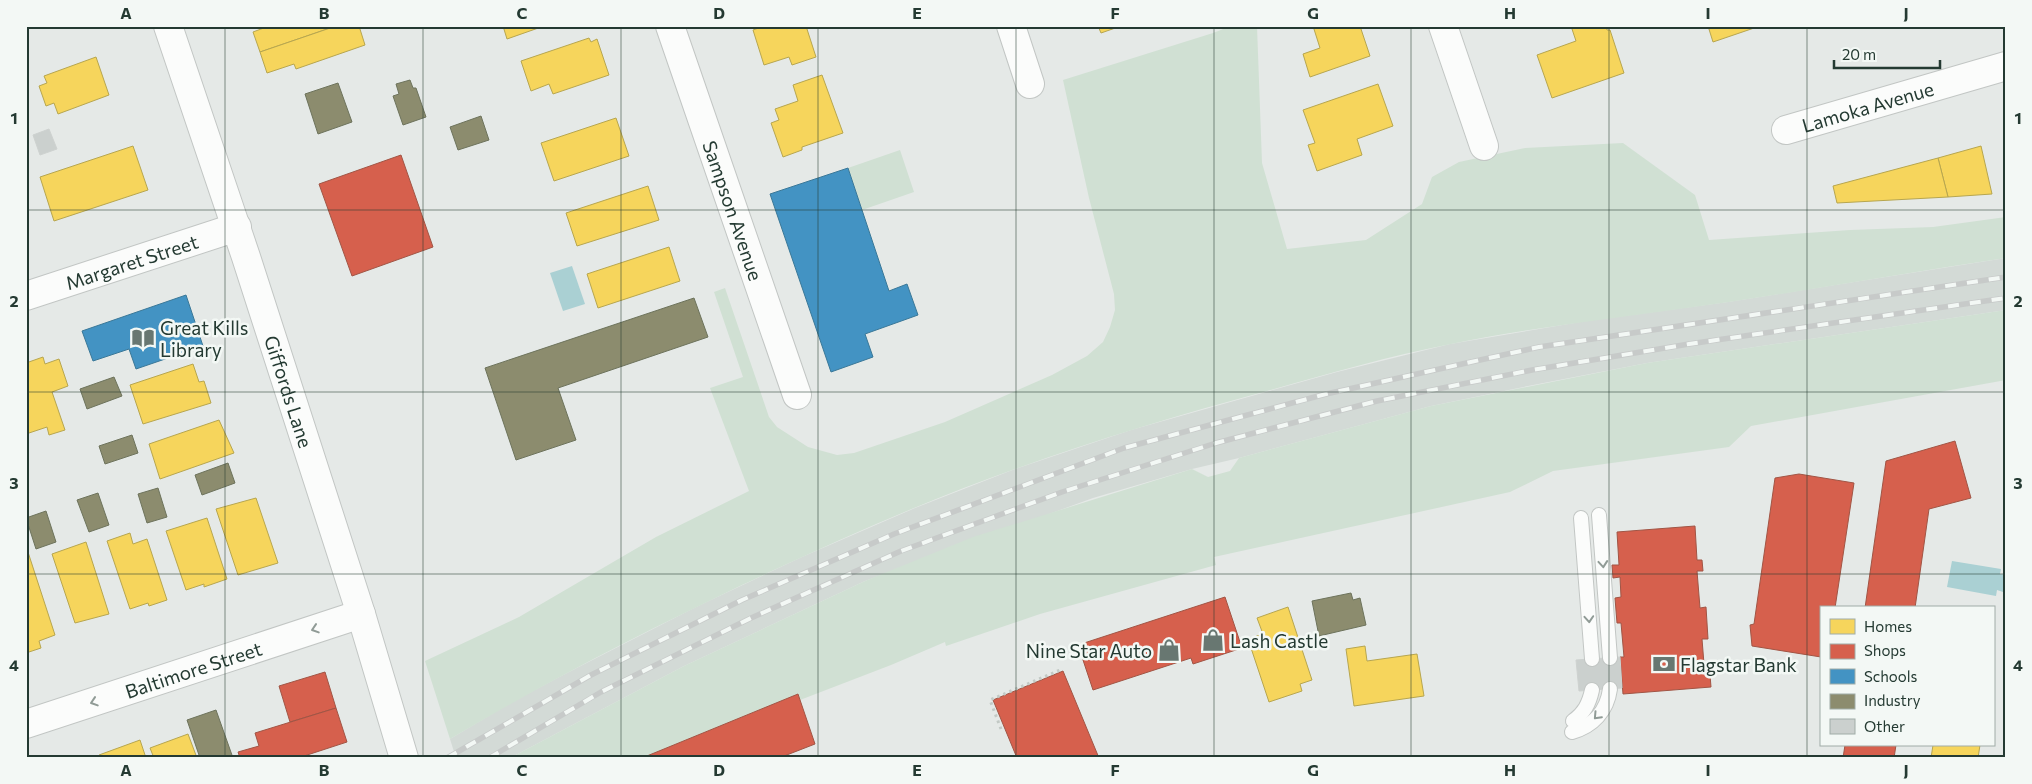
<svg xmlns="http://www.w3.org/2000/svg" width="2032" height="784" viewBox="0 0 2032 784" font-family="Commissioner,sans-serif">
<style>
.built{fill:#d3dad6}
.green{fill:#d0e0d3}
.water{fill:#aad0d3}
.homes{fill:#f6d55c;stroke:#b7a64f}
.shops{fill:#d6604d;stroke:#a15545}
.schools{fill:#4393c3;stroke:#3a7898}
.industry{fill:#8c8c6e;stroke:#6d735c}
.building{fill:#cbd0ce;stroke:#ced2d0}
.lines{fill:none;stroke-linecap:round;stroke-linejoin:round}
.service-casing{stroke:#c2c6c4;stroke-width:16}
.minor-casing{stroke:#c2c6c4;stroke-width:30}
.tertiary-casing{stroke:#c2c6c4;stroke-width:30}
.path{stroke:#c2c9c5;stroke-width:3;stroke-dasharray:2.5 4;stroke-linecap:butt}
.service{stroke:#fbfcfb;stroke-width:14}
.minor{stroke:#fbfcfb;stroke-width:28}
.tertiary{stroke:#fbfcfb;stroke-width:28}
.rail-casing{stroke:#c7cac9;stroke-width:5.5}
.rail{stroke:#f3f8f5;stroke-width:4;stroke-dasharray:11;stroke-linecap:butt}
.oneway{stroke:#909b96}
.grid{fill:none;stroke:#243a32;stroke-width:1;stroke-opacity:0.55}
.labels{text-anchor:middle;dominant-baseline:central;stroke-width:5;stroke-linejoin:round;paint-order:stroke}
.street-label{font-size:19px;fill:#243a32;stroke:#f3f8f5}
.poi-label{font-size:19px;fill:#243a32;stroke:#f3f8f5;text-anchor:start}
.neatline{fill:none;stroke:#243a32;stroke-width:2}
.grid-label{font-size:16px;text-anchor:middle;font-weight:bold;fill:#243a32}
</style>
<rect width="100%" height="100%" fill="#e5e9e7"/>
<polygon class="built" points="2006,258 2006,310 1647,363 1528,386 1431,406 1239,458 1192,469 1093,498 865,581 684,666 510,758 456,758 450,739 510,703 567,673 696,607 802,557 915,508 1015,469 1131,430 1337,372 1450,344 1586,321 1728,302"/>
<g class="green">
<path d="M1231 26H1257L1262 163 1287 249 1366 240 1422 204 1432 177 1459 162 1525 148 1623 143 1695 195 1709 240 1850 230 1933 227 2006 217V258C1913 272 1821 288 1729 302 1636 316 1543 325 1451 344 1389 356 1328 374 1267 391 1182 414 1098 439 1015 469 922 502 831 543 742 585 642 633 544 683 450 739L425 661 519 617 656 537 749 491 710 388 743 377 714 292 725 288 769 417 777 427 808 447 837 455 854 453 945 422 1052 375 1087 356 1103 342 1110 327 1115 310 1114 294 1089 198 1063 80 1213 33Z"/>
<polygon points="900,150 914,192 862,210 848,168"/>
<polygon points="2006,310 2006,380 1751,426 1729,447 1553,471 1510,492 1214,557 1216,565 1040,614 946,646 945,642 891,665 800,700 798,694 642,758 510,758 684,666 865,581 973,537 1192,469 1208,477 1230,471 1239,458 1431,406 1647,363"/>
</g>
<g class="water">
<polygon points="572,266 585,304 563,311 550,273"/>
<polygon points="1952,561 2001,569 2000,574 2006,575 2003,592 1997,590 1996,596 1947,587"/>
</g>
<g class="homes">
<polygon points="269,26 336,26 260,52 253,32"/>
<polygon points="336,26 359,26 365,45 296,69 294,64 267,73 260,52"/>
<polygon points="503,26 544,26 507,39"/>
<polygon points="764,26 806,26 816,57 792,65 789,57 764,65 753,30"/>
<polygon points="1098,26 1121,26 1101,33"/>
<polygon points="1313,26 1360,26 1370,56 1310,77 1303,54 1320,48"/>
<polygon points="1571,26 1606,26 1607,30 1610,30 1624,73 1552,98 1537,55 1576,41"/>
<polygon points="1708,26 1760,26 1713,42"/>
<polygon points="589,38 591,42 597,39 609,75 553,94 549,84 531,91 521,61"/>
<polygon points="96,57 109,95 58,114 54,103 46,106 39,86 47,83 44,76"/>
<polygon points="822,75 843,133 802,147 802,150 783,157 771,123 779,120 775,109 798,101 793,85"/>
<polygon points="1378,84 1393,126 1357,139 1362,155 1317,171 1308,145 1315,143 1303,110"/>
<polygon points="616,118 629,156 554,181 541,143"/>
<polygon points="133,146 148,190 54,221 40,177"/>
<polygon points="1981,146 1992,194 1948,197 1938,158"/>
<polygon points="1938,158 1948,197 1837,203 1833,186"/>
<polygon points="648,186 659,220 577,246 566,213"/>
<polygon points="669,247 680,281 598,308 587,274"/>
<polygon points="43,357 45,364 59,359 68,386 52,392 65,430 49,435 47,427 26,434 26,363"/>
<polygon points="193,364 199,382 204,381 211,403 143,424 130,385"/>
<polygon points="219,420 234,453 160,479 149,444"/>
<polygon points="256,498 278,563 238,575 216,509"/>
<polygon points="207,518 227,579 204,587 204,584 186,590 166,531"/>
<polygon points="130,533 133,544 147,539 167,600 149,606 148,603 130,609 107,541"/>
<polygon points="86,542 109,614 75,623 52,554"/>
<polygon points="26,546 55,635 39,641 41,648 26,653"/>
<polygon points="1288,607 1312,680 1300,684 1302,691 1269,702 1248,639 1263,634 1257,618"/>
<polygon points="1365,646 1367,661 1417,654 1424,696 1354,706 1346,649"/>
<polygon points="188,734 197,758 154,758 150,748"/>
<polygon points="140,740 146,758 99,758 99,755"/>
<polygon points="1933,745 1980,745 1978,758 1931,758"/>
</g>
<g class="shops">
<polygon points="401,155 433,247 352,276 319,184"/>
<polygon points="1955,441 1971,498 1929,509 1915,608 1865,608 1886,461"/>
<polygon points="1799,474 1854,483 1835,608 1821,608 1821,657 1752,646 1750,625 1754,624 1775,478"/>
<polygon points="1695,526 1697,560 1702,560 1703,571 1697,571 1700,608 1706,607 1708,639 1702,639 1704,664 1709,663 1711,687 1623,694 1620,657 1624,657 1621,623 1617,623 1615,598 1621,597 1620,577 1613,578 1612,565 1619,565 1617,532"/>
<polygon points="1225,597 1242,648 1193,664 1191,658 1093,690 1078,645"/>
<polygon points="1063,671 1099,758 1017,758 993,700"/>
<polygon points="325,672 336,708 290,722 279,686"/>
<polygon points="798,694 815,744 779,758 642,758"/>
<polygon points="336,708 347,742 298,758 240,758 238,752 259,746 255,733"/>
<polygon points="1845,745 1896,745 1894,758 1843,758"/>
</g>
<g class="schools">
<polygon points="848,168 889,291 907,284 918,315 865,334 873,357 831,372 770,194"/>
<polygon points="186,295 203,346 136,369 129,349 93,361 82,331"/>
</g>
<g class="industry">
<polygon points="410,80 413,88 416,88 426,117 403,125 393,96 399,94 396,84"/>
<polygon points="338,83 352,122 318,134 305,94"/>
<polygon points="481,116 489,140 458,150 450,127"/>
<polygon points="694,298 708,337 558,388 576,440 516,460 485,368"/>
<polygon points="114,377 122,396 87,409 80,389"/>
<polygon points="132,435 138,453 105,464 99,446"/>
<polygon points="228,463 235,483 202,495 195,475"/>
<polygon points="158,488 167,517 147,523 138,494"/>
<polygon points="98,493 109,525 89,532 77,500"/>
<polygon points="46,511 56,542 36,549 26,518"/>
<polygon points="1351,593 1353,600 1360,598 1366,625 1319,636 1312,601"/>
<polygon points="216,710 233,758 200,758 187,720"/>
</g>
<g class="building">
<polygon points="49,129 57,149 40,155 33,135"/>
<polygon points="1620,657 1622,688 1579,691 1576,660"/>
</g>
<g class="lines">
<defs>
<g id="service">
<polyline points="1599,515 1610,658"/>
<polyline points="1581,518 1592,659"/>
<path d="M1573 721C1584 713 1589 704 1592 690"/>
<path d="M1572 732C1593 726 1607 711 1610 689"/>
</g>
<g id="minor">
<path id="s1" d="M670 26 797 395"/>
<polyline points="1011,26 1030,84"/>
<polyline points="1443,26 1484,146"/>
<path id="s2" d="M1786 130 2006 66"/>
<path id="s3" d="M26 296 237 227"/>
<path id="s4" d="M26 724 361 614"/>
</g>
<g id="tertiary">
<path id="s5" d="M168 26 246 257 361 614 404 758"/>
</g>
</defs>
<use href="#service" class="service-casing"/>
<use href="#minor" class="minor-casing"/>
<use href="#tertiary" class="tertiary-casing"/>
<polyline class="path" points="1001,729 990,700 1060,670"/>
<use href="#service" class="service"/>
<use href="#minor" class="minor"/>
<use href="#tertiary" class="tertiary"/>
<defs>
<g id="rail">
<polyline points="447,758 591,675 742,600 894,534 1124,448 1326,394 1539,347 2006,277"/>
<polyline points="489,758 601,692 751,618 901,551 1062,492 1216,443 1377,401 1532,370 1689,344 2006,298"/>
</g>
</defs>
<use href="#rail" class="rail-casing"/>
<use href="#rail" class="rail"/>
</g>
<defs><path id="oneway-chevron" d="M-2-3.5L2.5 0L-2 3.5" fill="none" stroke-width="1.6" stroke-linecap="round" stroke-linejoin="round" transform="scale(1.25)"/></defs>
<g class="oneway">
<use href="#oneway-chevron" transform="translate(1603 564) rotate(85)"/>
<use href="#oneway-chevron" transform="translate(1589 619) rotate(86)"/>
<use href="#oneway-chevron" transform="translate(315 629) rotate(162)"/>
<use href="#oneway-chevron" transform="translate(94 702) rotate(162)"/>
<use href="#oneway-chevron" transform="translate(1597 716) rotate(133)"/>
</g>
<path class="grid" d="M225 26V758M423 26V758M621 26V758M818 26V758M1016 26V758M1214 26V758M1411 26V758M1609 26V758M1807 26V758M26 210H2006M26 392H2006M26 574H2006"/>
<defs>
<symbol id="library-bare" viewBox="-9 -9 18 18"><path d="M-6-4Q-3-5.5-.7-3.5V5Q-3 3-6 4ZM6-4Q3-5.5 .7-3.5V5Q3 3 6 4Z" fill="#687771" stroke="#f3f8f5" stroke-width="2.5" paint-order="stroke"/></symbol>
<symbol id="shop-bare" viewBox="-9 -9 18 18"><path d="M-5-2.5h2.3a2.7 3.5 0 0 1 5.4 0H5L5.5 6h-11ZM-1.5-2.5h3a1.5 2.3 0 0 0-3 0Z" fill="#687771" stroke="#f3f8f5" stroke-width="2.5" paint-order="stroke"/></symbol>
<symbol id="bank-bare" viewBox="-9 -9 18 18"><path d="M-6-4H6V4H-6ZM0-2.3a2.3 2.3 0 1 0 0 4.6a2.3 2.3 0 1 0 0-4.6Z" fill="#687771" stroke="#f3f8f5" stroke-width="2.5" paint-order="stroke"/></symbol>
</defs>
<g fill-rule="evenodd">
<use href="#library-bare" x="127" y="322" width="32" height="32"/>
<use href="#shop-bare" x="1197" y="624" width="32" height="32"/>
<use href="#shop-bare" x="1153" y="634" width="32" height="32"/>
<use href="#bank-bare" x="1648" y="648" width="32" height="32"/>
</g>
<g class="labels">
<g class="street-label">
<text stroke="none"><textPath href="#s2" startOffset="85">Lamoka Avenue</textPath></text>
<text stroke="none"><textPath href="#s1" startOffset="195">Sampson Avenue</textPath></text>
<text stroke="none"><textPath href="#s3" startOffset="111">Margaret Street</textPath></text>
<text stroke="none"><textPath href="#s5" startOffset="385">Giffords Lane</textPath></text>
<text stroke="none"><textPath href="#s4" startOffset="176">Baltimore Street</textPath></text>
</g>
<g class="poi-label">
<text x="160" y="327">Great Kills<tspan x="160" dy="22">Library</tspan></text>
<text x="1230" y="640">Lash Castle</text>
<text x="1152" y="650" text-anchor="end">Nine Star Auto</text>
<text x="1680" y="664">Flagstar Bank</text>
</g>
</g>
<rect width="2032" height="784" fill="none" stroke="#f3f8f5" stroke-width="55"/>
<rect x="1820" y="606" width="175" height="140" fill="#f3f8f5" stroke="#a0aca7"/>
<rect x="1830" y="619" width="25" height="15" fill="#f6d55c" stroke="#a0aca7"/>
<text x="1864" y="632" font-size="15" fill="#243a32">Homes</text>
<rect x="1830" y="644" width="25" height="15" fill="#d6604d" stroke="#a0aca7"/>
<text x="1864" y="656" font-size="15" fill="#243a32">Shops</text>
<rect x="1830" y="669" width="25" height="15" fill="#4393c3" stroke="#a0aca7"/>
<text x="1864" y="682" font-size="15" fill="#243a32">Schools</text>
<rect x="1830" y="694" width="25" height="15" fill="#8c8c6e" stroke="#a0aca7"/>
<text x="1864" y="706" font-size="15" fill="#243a32">Industry</text>
<rect x="1830" y="719" width="25" height="15" fill="#cbd0ce" stroke="#a0aca7"/>
<text x="1864" y="732" font-size="15" fill="#243a32">Other</text>
<path d="M1834 60v8h106v-8" fill="none" stroke="#243a32" stroke-width="2.5"/>
<text x="1842" y="60" font-size="15" fill="#243a32" stroke="#f3f8f5" stroke-width="4" paint-order="stroke">20 m</text>
<rect x="28" y="28" width="1976" height="728" class="neatline"/>
<g class="grid-label">
<text x="126" y="19">A</text>
<text x="324" y="19">B</text>
<text x="522" y="19">C</text>
<text x="719" y="19">D</text>
<text x="917" y="19">E</text>
<text x="1115" y="19">F</text>
<text x="1313" y="19">G</text>
<text x="1510" y="19">H</text>
<text x="1708" y="19">I</text>
<text x="1906" y="19">J</text>
<text x="14" y="124">1</text>
<text x="2018" y="124">1</text>
<text x="14" y="307">2</text>
<text x="2018" y="307">2</text>
<text x="14" y="489">3</text>
<text x="2018" y="489">3</text>
<text x="14" y="671">4</text>
<text x="2018" y="671">4</text>
<text x="126" y="776">A</text>
<text x="324" y="776">B</text>
<text x="522" y="776">C</text>
<text x="719" y="776">D</text>
<text x="917" y="776">E</text>
<text x="1115" y="776">F</text>
<text x="1313" y="776">G</text>
<text x="1510" y="776">H</text>
<text x="1708" y="776">I</text>
<text x="1906" y="776">J</text>
</g>
</svg>
